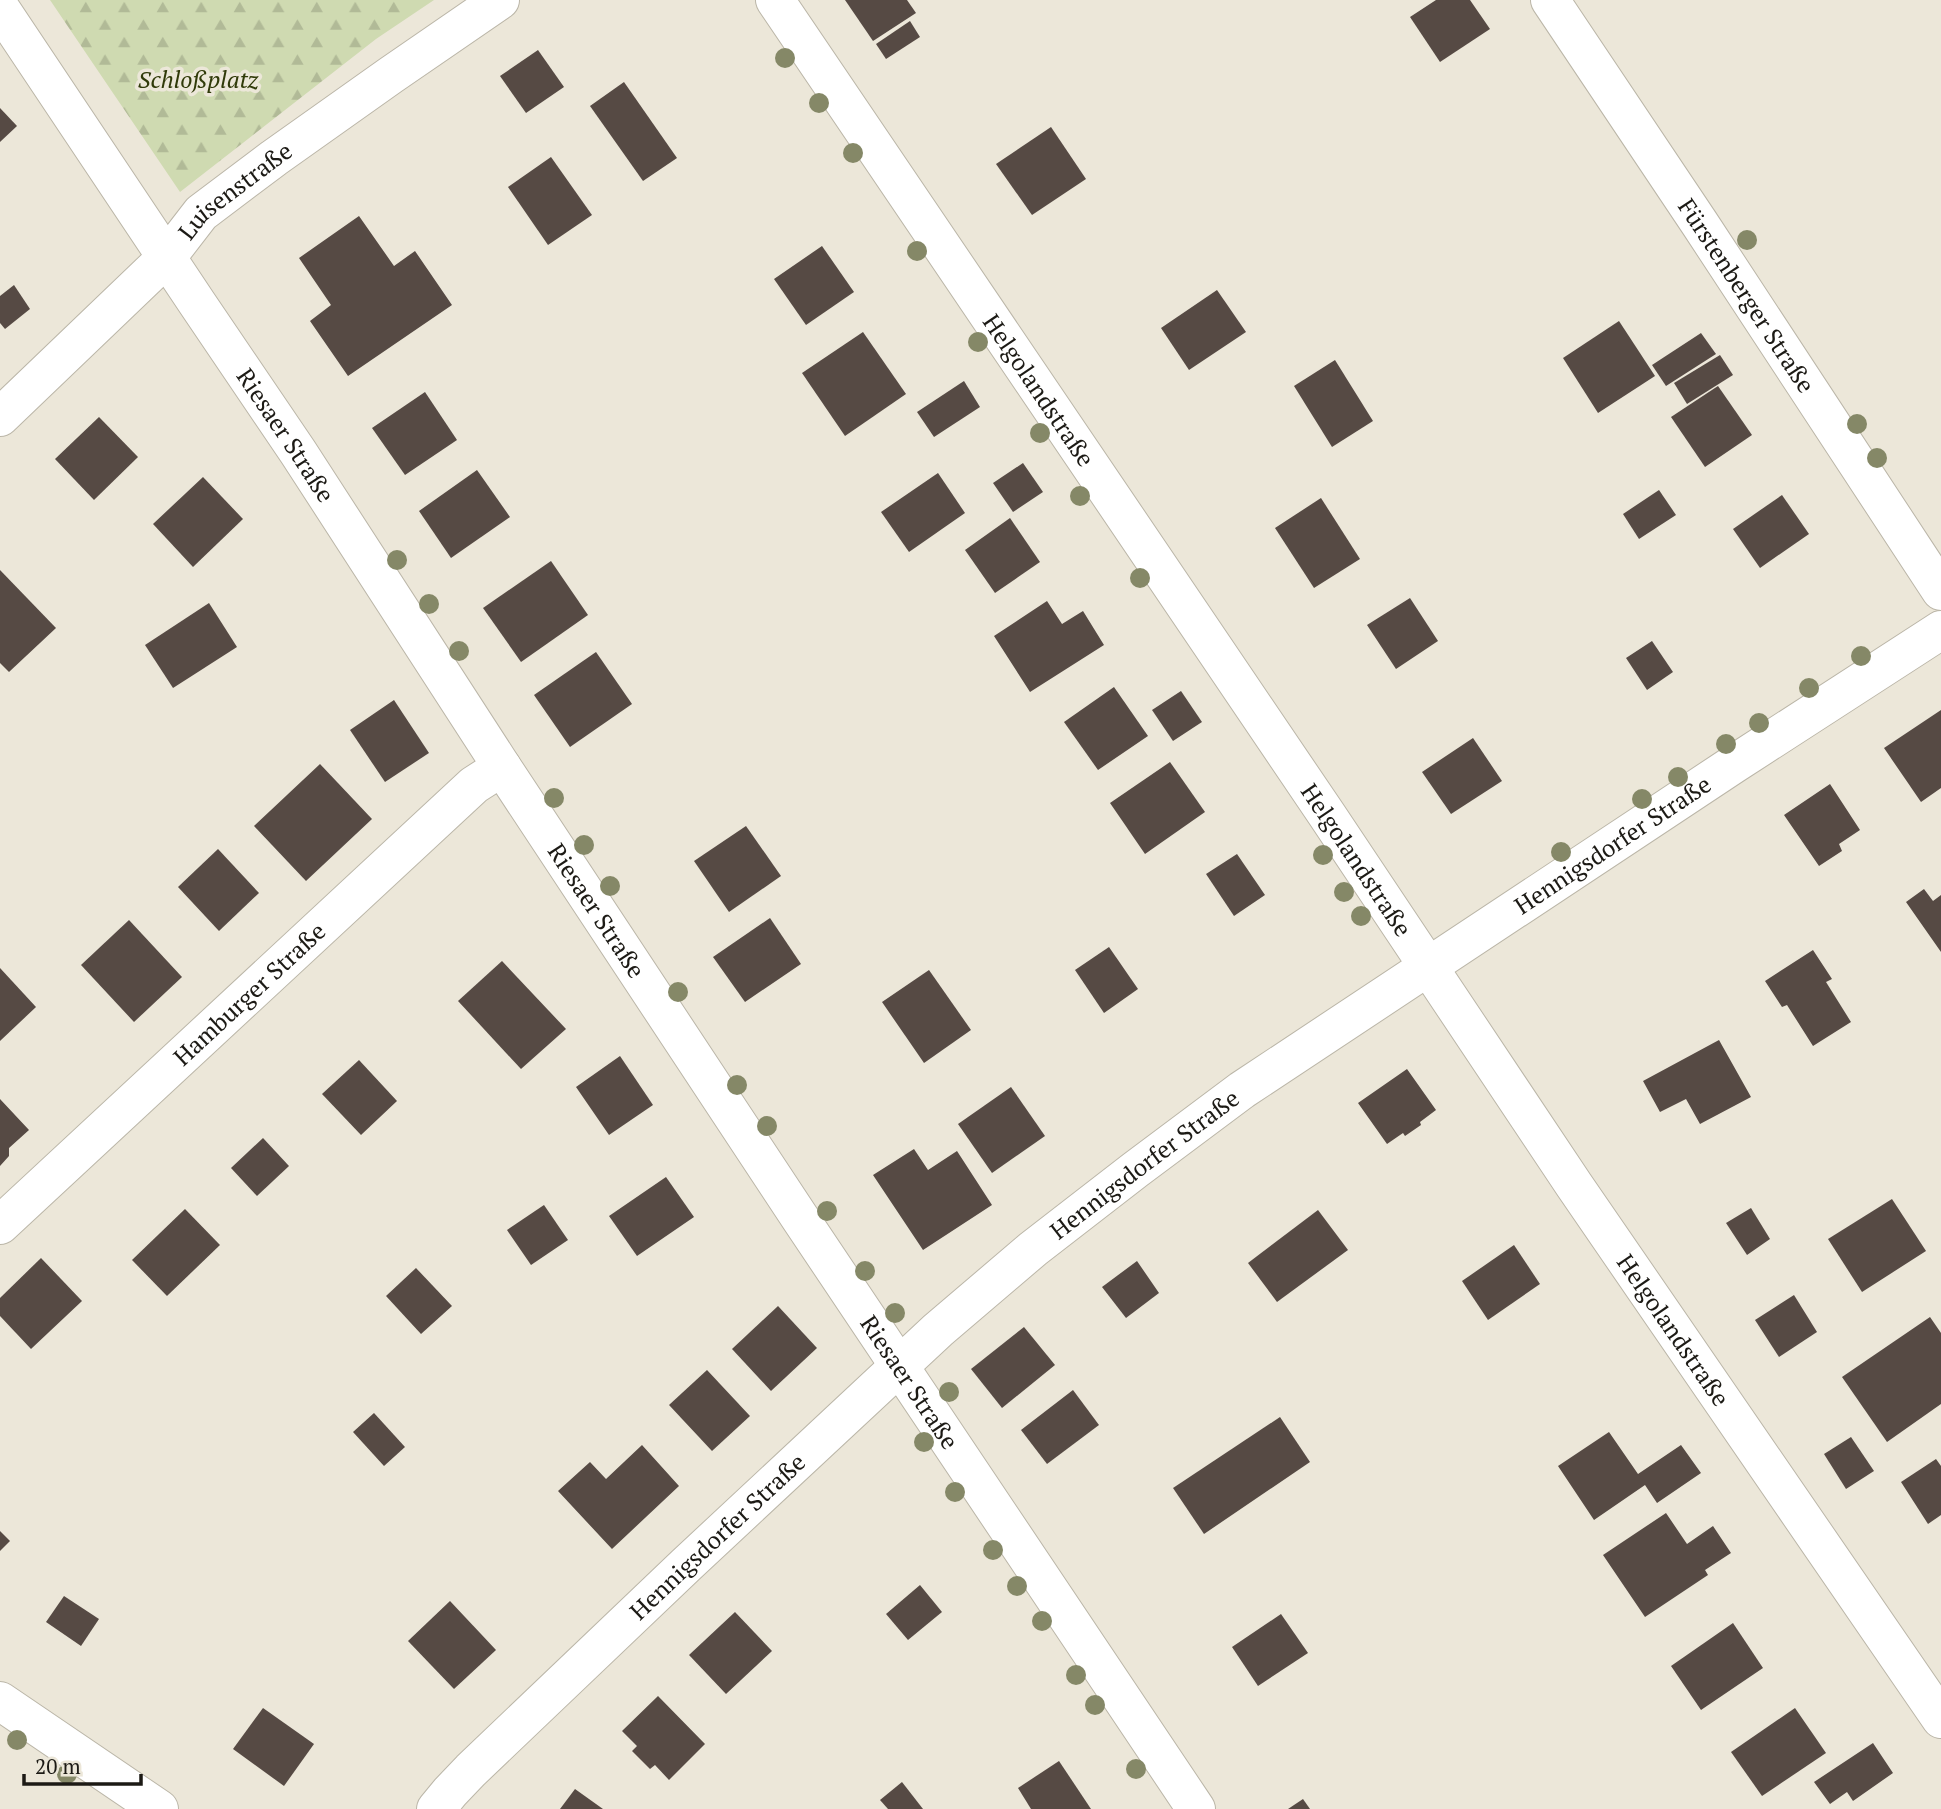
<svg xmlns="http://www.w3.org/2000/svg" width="1941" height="1809" viewBox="0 0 1941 1809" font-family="'PT Serif',serif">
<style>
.forest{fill:url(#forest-firs)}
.building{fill:#564a44}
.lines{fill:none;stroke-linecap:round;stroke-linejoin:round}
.minor-casing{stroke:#bbb6a8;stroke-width:40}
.minor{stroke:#fff;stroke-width:38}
.tree{fill:#858867}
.labels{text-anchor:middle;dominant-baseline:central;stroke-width:7;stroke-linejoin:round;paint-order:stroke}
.park-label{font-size:24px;font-style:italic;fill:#303a09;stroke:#ece7d9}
.street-label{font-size:24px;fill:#1c1a15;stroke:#ece7d9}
</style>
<defs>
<pattern id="forest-firs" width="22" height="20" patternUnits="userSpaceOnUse" patternTransform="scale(1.75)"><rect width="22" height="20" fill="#cfdab1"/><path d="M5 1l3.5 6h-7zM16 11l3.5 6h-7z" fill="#b1ba97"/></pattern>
</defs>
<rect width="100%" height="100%" fill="#ece7d9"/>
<polygon class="forest" points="50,0 434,0 376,39 180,192"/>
<g class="building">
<polygon points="845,0 907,0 916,13 873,41"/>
<polygon points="1436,0 1470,0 1490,29 1440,62 1410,17"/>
<polygon points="910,21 920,37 886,59 876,44"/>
<polygon points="538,50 564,87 526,113 500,76"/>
<polygon points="624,82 677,158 643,181 590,106"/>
<polygon points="0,108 17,126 0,142"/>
<polygon points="1051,127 1086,179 1032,215 996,164"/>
<polygon points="551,157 592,215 548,245 508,187"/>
<polygon points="359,216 394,266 415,251 452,305 348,376 310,321 331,305 299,258"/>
<polygon points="822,246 854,292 806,325 774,279"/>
<polygon points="14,285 30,309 5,329 0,323 0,296"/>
<polygon points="1217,290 1246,332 1189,370 1161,328"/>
<polygon points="1619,321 1655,376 1598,413 1563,358"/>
<polygon points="863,332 906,394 845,436 802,373"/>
<polygon points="1701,333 1716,354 1666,386 1652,365"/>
<polygon points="1720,355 1733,375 1687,404 1674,383"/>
<polygon points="1335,360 1373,421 1332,447 1294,386"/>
<polygon points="964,381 980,407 934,437 917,412"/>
<polygon points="1718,386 1752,435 1705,467 1671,417"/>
<polygon points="425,392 457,440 405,475 372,428"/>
<polygon points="99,417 138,457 94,500 55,459"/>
<polygon points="1023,463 1043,492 1013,512 993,483"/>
<polygon points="477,470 510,517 451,558 419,511"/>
<polygon points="938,473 965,513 909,552 881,512"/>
<polygon points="203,477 243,519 193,567 153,524"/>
<polygon points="1659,490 1676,515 1639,539 1623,514"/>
<polygon points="1782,495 1809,534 1760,568 1733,529"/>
<polygon points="1321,498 1360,559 1314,588 1275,528"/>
<polygon points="1010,518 1040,562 995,593 965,550"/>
<polygon points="551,561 588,615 521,662 483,608"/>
<polygon points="0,570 56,628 9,672 0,663"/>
<polygon points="1410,598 1438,641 1396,669 1367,625"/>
<polygon points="1047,601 1062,624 1083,611 1104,645 1030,692 994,636"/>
<polygon points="209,603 237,647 173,688 145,645"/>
<polygon points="1652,641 1673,672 1647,690 1626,658"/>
<polygon points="596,652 632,704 570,747 534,695"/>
<polygon points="1114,687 1148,736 1098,770 1064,722"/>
<polygon points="1181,691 1202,722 1173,741 1152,710"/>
<polygon points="394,700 429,753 385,782 350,730"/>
<polygon points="1941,710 1941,788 1921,802 1884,748"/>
<polygon points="1473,738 1502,781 1451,814 1422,772"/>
<polygon points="1170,762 1205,812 1145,854 1110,803"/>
<polygon points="320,764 372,819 306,881 254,826"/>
<polygon points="1830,784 1860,830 1839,844 1842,851 1819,866 1784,815"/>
<polygon points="746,826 781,876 729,912 694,861"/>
<polygon points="218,849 259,893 219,931 178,887"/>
<polygon points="1237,854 1265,895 1234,916 1206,874"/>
<polygon points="1924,889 1933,901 1941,895 1941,952 1906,902"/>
<polygon points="770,918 801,964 745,1002 713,957"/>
<polygon points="129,920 182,977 134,1022 81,965"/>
<polygon points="1109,947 1138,989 1104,1013 1075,970"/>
<polygon points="1813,950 1832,979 1826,982 1851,1022 1813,1046 1787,1005 1782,1007 1765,981"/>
<polygon points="502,961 566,1029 521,1069 458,1001"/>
<polygon points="0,968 36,1007 0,1041"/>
<polygon points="929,970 971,1030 924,1063 882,1002"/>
<polygon points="1719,1040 1751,1097 1700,1124 1686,1099 1660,1112 1643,1081"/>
<polygon points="620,1056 653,1105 609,1135 576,1087"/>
<polygon points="359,1060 397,1101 361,1135 322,1094"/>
<polygon points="1407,1069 1436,1110 1420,1122 1421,1125 1405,1136 1403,1133 1387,1144 1358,1103"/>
<polygon points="1011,1087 1045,1136 992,1173 958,1124"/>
<polygon points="0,1099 29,1130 9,1148 9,1156 0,1166"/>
<polygon points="263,1138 289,1166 257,1196 231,1168"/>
<polygon points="914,1149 928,1170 957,1151 992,1205 923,1250 873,1175"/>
<polygon points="666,1177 694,1217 637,1256 609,1216"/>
<polygon points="1892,1199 1926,1251 1862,1292 1828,1239"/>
<polygon points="544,1205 568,1240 531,1265 507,1230"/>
<polygon points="1751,1208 1770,1239 1747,1255 1726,1223"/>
<polygon points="185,1209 220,1245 167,1296 132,1260"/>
<polygon points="1318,1210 1348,1250 1277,1302 1248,1263"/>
<polygon points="1514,1245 1540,1284 1488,1320 1462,1281"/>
<polygon points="41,1258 82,1301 31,1349 0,1316 0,1298"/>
<polygon points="1137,1261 1159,1293 1126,1318 1102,1287"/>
<polygon points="416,1268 452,1306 421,1334 386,1296"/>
<polygon points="1794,1295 1817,1332 1779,1357 1755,1320"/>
<polygon points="778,1306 817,1348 771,1391 732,1349"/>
<polygon points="1930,1317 1941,1333 1941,1404 1887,1442 1842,1377"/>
<polygon points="1024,1327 1055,1365 1002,1408 971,1369"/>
<polygon points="707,1370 750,1416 712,1451 669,1405"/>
<polygon points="1073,1390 1099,1425 1047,1464 1021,1430"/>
<polygon points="374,1413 405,1447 384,1466 353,1432"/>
<polygon points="1280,1417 1310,1462 1204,1534 1173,1488"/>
<polygon points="1609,1432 1638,1474 1681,1445 1701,1473 1657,1503 1645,1485 1594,1520 1558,1466"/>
<polygon points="1851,1437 1874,1471 1846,1489 1824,1454"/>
<polygon points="642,1445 679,1486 612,1549 558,1491 590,1462 606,1479"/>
<polygon points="1936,1459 1941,1466 1941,1515 1928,1524 1901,1482"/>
<polygon points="1666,1513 1687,1544 1713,1526 1731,1553 1705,1570 1708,1575 1645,1617 1603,1555"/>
<polygon points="0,1531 10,1541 0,1551"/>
<polygon points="920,1585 942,1612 908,1640 886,1614"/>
<polygon points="64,1596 99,1619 81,1646 46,1622"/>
<polygon points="450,1601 496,1650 454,1689 408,1641"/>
<polygon points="735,1612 772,1651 726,1694 689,1655"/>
<polygon points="1281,1614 1308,1653 1258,1686 1232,1647"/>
<polygon points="1733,1623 1763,1668 1701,1710 1671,1666"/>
<polygon points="658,1696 705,1744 669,1780 655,1765 650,1769 632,1751 637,1746 622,1731"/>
<polygon points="263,1708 314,1744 284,1786 233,1749"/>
<polygon points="1795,1708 1826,1753 1762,1796 1731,1752"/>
<polygon points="1873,1743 1893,1773 1853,1801 1847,1792 1830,1804 1814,1782"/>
<polygon points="1059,1761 1091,1809 1031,1809 1018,1788"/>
<polygon points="902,1782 923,1809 888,1809 880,1800"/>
<polygon points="575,1789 603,1809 560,1809"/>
<polygon points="1303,1799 1310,1809 1288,1809"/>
</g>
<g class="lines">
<defs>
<g id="minor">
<path id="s1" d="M775 0 1327 815 1574 1185 1941 1719"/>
<path id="s2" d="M1550 0 1700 224 1941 591"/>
<path id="s3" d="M0 8 197 303 298 452 502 767 800 1218 1196 1809"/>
<path id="s4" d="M0 417 167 257 201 213 274 158 391 75 500 0"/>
<path id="s5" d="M0 1225 474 785 502 767"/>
<polyline points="0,1701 159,1809"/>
<path id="s6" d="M436 1809 450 1792 471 1770 686 1565 938 1330 1033 1249 1135 1170 1242 1090 1734 764 1941 630"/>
</g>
</defs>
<use href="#minor" class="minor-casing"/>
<use href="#minor" class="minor"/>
</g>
<g class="tree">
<circle cx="785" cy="58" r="10"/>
<circle cx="819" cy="103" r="10"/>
<circle cx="853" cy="153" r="10"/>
<circle cx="1747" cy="240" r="10"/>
<circle cx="917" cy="251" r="10"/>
<circle cx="978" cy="342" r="10"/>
<circle cx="1857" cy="424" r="10"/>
<circle cx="1040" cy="433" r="10"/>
<circle cx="1877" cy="458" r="10"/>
<circle cx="1080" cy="496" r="10"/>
<circle cx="397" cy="560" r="10"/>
<circle cx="1140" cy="578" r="10"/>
<circle cx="429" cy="604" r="10"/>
<circle cx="459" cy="651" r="10"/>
<circle cx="1861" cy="656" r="10"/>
<circle cx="1809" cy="688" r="10"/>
<circle cx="1759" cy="723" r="10"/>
<circle cx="1726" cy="744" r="10"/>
<circle cx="1678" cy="777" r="10"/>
<circle cx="554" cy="798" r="10"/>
<circle cx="1642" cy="799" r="10"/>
<circle cx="584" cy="845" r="10"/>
<circle cx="1561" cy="852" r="10"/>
<circle cx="1323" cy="855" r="10"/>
<circle cx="610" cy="886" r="10"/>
<circle cx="1344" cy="892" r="10"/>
<circle cx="1361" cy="916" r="10"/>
<circle cx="678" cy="992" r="10"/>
<circle cx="737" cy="1085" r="10"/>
<circle cx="767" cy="1126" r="10"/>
<circle cx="827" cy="1211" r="10"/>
<circle cx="865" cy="1271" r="10"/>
<circle cx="895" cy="1313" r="10"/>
<circle cx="949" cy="1392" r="10"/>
<circle cx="924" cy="1442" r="10"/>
<circle cx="955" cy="1492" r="10"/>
<circle cx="993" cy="1550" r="10"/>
<circle cx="1017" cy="1586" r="10"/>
<circle cx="1042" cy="1621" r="10"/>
<circle cx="1076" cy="1675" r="10"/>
<circle cx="1095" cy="1705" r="10"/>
<circle cx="17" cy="1740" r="10"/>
<circle cx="1136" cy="1769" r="10"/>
<circle cx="67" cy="1774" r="10"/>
</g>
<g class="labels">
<g class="park-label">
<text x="198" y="79">Schloßplatz</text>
</g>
<g class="street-label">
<text stroke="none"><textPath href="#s4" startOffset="327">Luisenstraße</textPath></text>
<text stroke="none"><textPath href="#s2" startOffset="355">Fürstenberger Straße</textPath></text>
<text stroke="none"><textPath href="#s1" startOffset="471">Helgolandstraße</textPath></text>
<text stroke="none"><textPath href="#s3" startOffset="514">Riesaer Straße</textPath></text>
<text stroke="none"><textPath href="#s6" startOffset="1526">Hennigsdorfer Straße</textPath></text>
<text stroke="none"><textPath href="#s1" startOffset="1038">Helgolandstraße</textPath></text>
<text stroke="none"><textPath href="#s3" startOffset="1082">Riesaer Straße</textPath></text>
<text stroke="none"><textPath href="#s5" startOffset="340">Hamburger Straße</textPath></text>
<text stroke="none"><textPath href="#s6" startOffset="959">Hennigsdorfer Straße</textPath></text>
<text stroke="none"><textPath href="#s1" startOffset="1605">Helgolandstraße</textPath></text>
<text stroke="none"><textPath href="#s3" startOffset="1648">Riesaer Straße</textPath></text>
<text stroke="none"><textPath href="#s6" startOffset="392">Hennigsdorfer Straße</textPath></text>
</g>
</g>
<path d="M24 1774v10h117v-10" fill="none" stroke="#1c1a15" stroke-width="3.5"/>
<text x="35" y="1774" font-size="21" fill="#1c1a15" stroke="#ece7d9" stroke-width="5" paint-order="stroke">20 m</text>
</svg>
